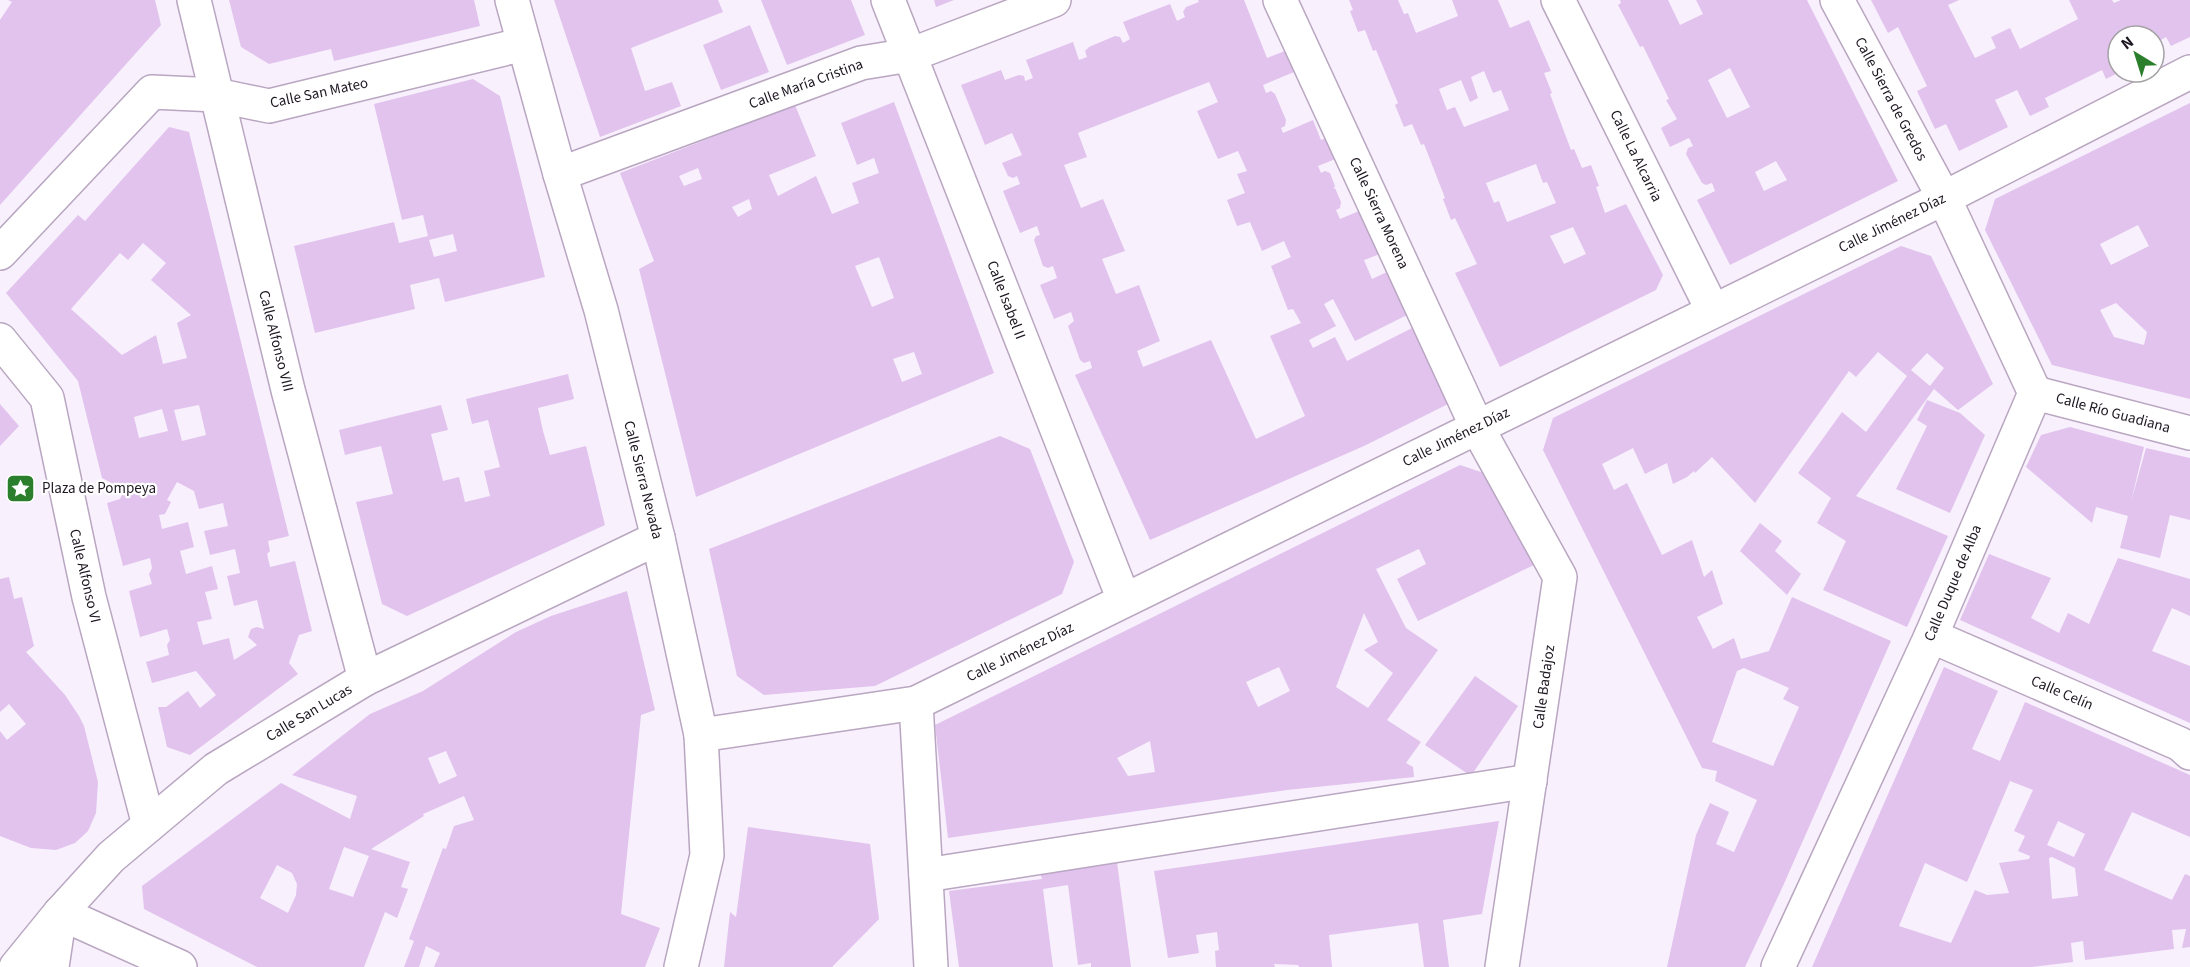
<svg xmlns="http://www.w3.org/2000/svg" width="2190" height="967" viewBox="0 0 2190 967" font-family="'Source Sans 3',sans-serif">
<style>
.building{fill:#e1c3ee;fill-rule:evenodd}
.lines{fill:none;stroke-linecap:round;stroke-linejoin:round}
.minor-casing{stroke:#b9a6c1;stroke-width:36}
.tertiary-casing{stroke:#b9a6c1;stroke-width:36}
.minor{stroke:#fff;stroke-width:33}
.tertiary{stroke:#fff;stroke-width:33}
.labels{text-anchor:middle;dominant-baseline:central;stroke-width:4.5;stroke-linejoin:round;paint-order:stroke}
.street-label{font-size:15px;fill:#1e1721;stroke:#fff}
.poi-label{font-size:15px;fill:#1e1721;stroke:#fff;text-anchor:start}
</style>
<rect width="100%" height="100%" fill="#f8f0fc"/>
<g class="building">
<polygon points="8,0 155,0 161,25 0,205 0,20 12,2"/>
<polygon points="229,0 474,0 480,26 334,61 331,49 269,64 241,47"/>
<polygon points="554,0 718,0 723,12 631,48 645,91 672,82 681,106 600,137"/>
<polygon points="761,0 851,0 865,35 787,65"/>
<polygon points="934,0 954,0 936,7"/>
<path d="M1198 0H1244L1267 58 1285 51 1294 72 1263 85 1266 93 1271 91 1275 94 1286 120 1285 126 1281 128 1283 133 1313 120 1321 140 1329 137 1338 158 1318 166 1321 173 1325 171 1330 173 1335 186 1333 189 1335 188 1341 202 1340 208 1336 210 1340 219 1359 211 1366 228 1370 226 1380 254 1364 260 1372 279 1387 272 1409 314 1355 341 1333 299 1324 304 1336 326 1309 340 1313 348 1335 337 1347 361 1416 326 1454 401 1364 446 1150 540 1075 375 1092 368 1090 361 1084 363 1080 360 1068 326 1074 321 1071 312 1054 319 1040 285 1057 278 1053 266 1048 268 1043 266 1034 240 1036 236 1040 235 1037 226 1020 233 1003 191 1020 184 1017 176 1013 178 1008 176 1002 163 1022 155 1012 133 985 145 961 85 1001 70 1005 80 1019 75 1024 76 1025 81 1033 78 1026 60 1073 42 1079 60 1087 57 1085 51 1089 47 1103 41 1115 36 1120 37 1123 43 1130 39 1123 22 1170 4 1177 21 1185 17 1183 12 1186 7 1199 2ZM1209 82 1218 102 1197 111 1218 159 1238 151 1247 171 1237 174 1245 193 1227 200 1237 226 1250 222 1262 251 1284 241 1291 257 1271 266 1288 310 1293 309 1301 323 1270 336 1305 416 1256 439 1211 340 1143 367 1137 351 1160 341 1139 285 1116 294 1102 259 1125 251 1103 199 1081 208 1064 165 1087 157 1078 133 1080 132Z"/>
<path d="M1349 0H1398L1404 14 1408 13 1416 33 1458 16 1452 0H1498L1510 28 1529 20 1551 71 1544 73 1552 93 1550 94 1571 150 1574 149 1582 168 1591 165 1599 186 1596 187 1605 213 1626 204 1663 275 1656 290 1500 367 1455 273 1477 264 1455 218 1451 220 1443 199 1445 198 1424 144 1421 145 1412 124 1404 127 1395 105 1398 103 1376 50 1373 51 1365 30 1358 32 1350 11 1353 10ZM1484 71 1493 93 1501 90 1509 110 1464 127 1455 107 1447 110 1439 89 1461 80 1470 102 1478 98 1471 77ZM1536 164 1543 183 1547 182 1556 203 1507 222 1499 201 1494 203 1486 183ZM1573 227 1586 254 1564 264 1550 236Z"/>
<path d="M1620 0H1668L1680 25 1703 14 1696 0H1807L1898 181 1730 265 1697 200 1715 191 1712 183 1706 185 1702 183 1686 154 1688 148 1693 146 1689 138 1670 147 1661 128 1677 119 1666 100 1669 99 1643 46 1640 47 1618 5 1621 3ZM1730 68 1750 107 1727 118 1708 80ZM1776 161 1787 180 1764 191 1755 172Z"/>
<polygon points="1871,0 1959,0 1948,5 1975,58 1996,48 1991,37 2010,28 2020,49 2078,19 2069,0 2112,0 2114,3 2121,0 2190,0 2190,37 2171,46 2166,37 2154,44 2154,36 2118,36 2118,73 2106,79 2102,70 2045,98 2049,107 2030,116 2017,90 1995,100 2008,127 1959,151 1946,124 1935,129 1917,91 1927,86 1898,27 1888,33"/>
<polygon points="750,25 769,72 721,90 703,45"/>
<path d="M473 79 500 96 545 277 445 302 439 278 410 285 415 309 315 333 294 246 394 222 399 243 428 236 423 215 402 220 374 104ZM453 234 457 251 434 257 429 240Z"/>
<path d="M894 102 994 373 696 497 639 269 654 261 620 173 795 105 816 156 769 175 778 196 816 176 832 214 859 203 852 183 879 173 874 158 857 165 841 123ZM698 168 702 179 684 186 679 176ZM749 199 752 209 738 217 732 207ZM879 257 894 298 872 307 855 266ZM914 352 922 374 902 382 893 359Z"/>
<path d="M2190 103V399L2052 365 1985 230 1995 199ZM2138 225 2149 246 2111 265 2100 244ZM2116 303 2147 332 2144 345 2114 337 2100 310Z"/>
<path d="M169 127 189 132 289 536 268 541 270 551 267 554 270 567 295 561 312 631 299 635 289 663 298 674 190 755 167 747 158 707H166L188 691 200 708 216 695 196 671 152 683 146 662 169 655 167 645 170 640 167 629 140 637 129 591 152 584 149 574 152 568 150 558 123 566 107 503 120 499 125 490 102 478 78 381 6 293 78 215 85 221ZM143 243 166 263 151 280 191 315 177 323 187 358 163 364 156 335 122 355 71 309 120 253 128 260ZM199 405 206 435 182 441 174 410ZM162 409 168 431 139 438 134 417ZM177 482 194 491 199 509 223 503 228 526 204 531 210 555 235 549 240 573 227 576 234 606 257 600 264 629 257 627 251 629 248 637 257 645 234 660 229 638 203 645 197 622 212 619 205 592 218 589 212 566 186 574 180 551 194 547 188 522 162 529 159 515 165 514 171 502 167 500Z"/>
<path d="M1901 246 1931 256 1993 384 1958 410 1934 389 1856 496 1948 536 1907 627 1823 590 1846 541 1817 523 1831 498 1798 473 1842 412 1866 432 1907 376 1878 352 1856 377 1849 371 1755 503 1712 457 1695 473 1694 471 1687 477 1673 484 1667 463 1645 474 1633 448 1602 464 1614 490 1627 483 1662 555 1692 540 1704 577 1712 570 1723 604 1697 617 1713 649 1734 638 1741 659 1769 651 1792 597 1891 641 1783 886 1745 967H1667L1696 835 1710 803 1729 812 1716 844 1734 852 1757 800 1715 781 1717 771 1702 768 1543 450 1553 418ZM1927 353 1944 368 1930 386 1911 370ZM1744 668 1789 688 1783 699 1799 707 1773 766 1712 742 1737 671Z"/>
<polygon points="568,374 574,399 538,408 543,431 550,455 586,446 605,525 407,616 382,604 356,502 393,494 381,446 345,455 339,430 441,405 448,430 431,434 443,481 459,477 465,502 490,496 484,471 500,467 488,420 472,424 466,399"/>
<polygon points="1927,400 1960,413 1985,435 1950,513 1896,489 1927,426 1917,420"/>
<polygon points="0,404 19,426 0,446"/>
<polygon points="2070,427 2144,447 2131,502 2146,448 2190,458 2190,520 2170,515 2160,558 2120,548 2128,516 2096,507 2092,523 2026,467 2041,435"/>
<polygon points="1000,436 1030,449 1074,562 1062,594 875,686 764,695 737,676 709,549"/>
<path d="M1460 465 1490 475 1534 565 1418 621 1397 579 1426 564 1419 549 1376 569 1406 628 1438 650 1387 720 1421 742 1406 763 1413 767 1414 777 1287 790 948 838 935 725ZM1364 613 1378 642 1364 650 1393 673 1368 708 1336 687ZM1279 667 1290 691 1258 707 1246 682ZM1150 741 1155 772 1128 776 1117 758Z"/>
<polygon points="1760,523 1782,541 1775,551 1801,574 1787,595 1740,551"/>
<polygon points="1989,554 2051,578 2031,618 2059,633 2068,613 2089,624 2118,558 2190,579 2190,616 2172,608 2152,651 2190,666 2190,723 1960,620"/>
<polygon points="9,577 14,599 22,597 34,646 26,652 65,695 79,716 84,726 98,782 96,813 88,831 75,843 56,850 31,848 0,836 0,731 7,740 26,724 9,704 0,712 0,579"/>
<path d="M627 591 655 710 641 715 621 914 660 928 645 967H434L440 953 426 946 419 967H404L414 941 409 939 443 848 446 849 454 826 474 820 464 796 423 814 424 816 371 849 410 862 401 887 408 889 397 918 385 912 364 967H257L144 909 142 886 281 783 350 819 357 796 292 775 370 714 423 691 516 632 551 616ZM446 751 457 776 439 784 428 758ZM344 847 369 856 353 897 329 889ZM277 865 292 873 297 884 296 895 288 913 260 898Z"/>
<path d="M1944 667 1998 691 1972 749 2000 761 2025 702 2190 775V837L2132 812 2104 870 2172 900 2185 874 2190 876V947L2182 948 2186 929 2172 930 2174 949 2085 960 2083 941 2071 943 2073 962 2032 967H1812ZM2010 781 2033 790 2014 831 2025 836 2018 851 2030 856 2029 859 1999 863 2009 893 1987 895 1975 890 1951 943 1899 926 1925 863 1967 882ZM2058 821 2085 834 2074 857 2047 845ZM2052 857 2075 868 2078 896 2052 899 2049 858Z"/>
<polygon points="1475,676 1518,706 1471,776 1425,745"/>
<polygon points="1499,821 1482,914 1443,920 1449,967 1424,967 1418,923 1329,935 1332,967 1299,967 1298,965 1274,964 1275,967 1216,967 1215,951 1219,950 1217,932 1196,935 1199,953 1168,958 1154,871"/>
<polygon points="748,827 870,844 879,919 832,967 724,967 730,912 736,917"/>
<polygon points="1117,862 1131,967 1091,967 1091,963 1078,965 1068,885 1043,889 1053,967 959,967 949,891 1042,879 1040,873"/>
</g>
<g class="lines">
<defs>
<g id="minor">
<polyline points="194,0 288,390 365,679"/>
<polyline points="1280,0 1477,427"/>
<polyline points="1558,0 1713,311"/>
<polyline points="560,174 861,63 910,55 1054,0"/>
<polyline points="0,253 152,92 216,95 269,106 524,44"/>
<polyline points="0,340 47,398 89,597 149,825"/>
<polyline points="2035,393 2190,433"/>
<polyline points="1931,636 2180,744 2190,753"/>
<polyline points="916,703 931,967"/>
<polyline points="926,875 1530,781"/>
<polyline points="52,967 60,913 180,967"/>
<polyline points="1778,967 1931,636 2035,393 1944,198 1837,0"/>
</g>
<g id="tertiary">
<polyline points="512,0 560,174 601,310 658,538 701,735 707,855 681,967"/>
<polyline points="888,0 1124,600"/>
<polyline points="1477,427 1560,577 1502,967"/>
<polyline points="701,735 916,703 1944,198 2190,72"/>
<polyline points="16,967 60,913 111,857 216,769 365,679 658,538"/>
</g>
</defs>
<use href="#minor" class="minor-casing"/>
<use href="#tertiary" class="tertiary-casing"/>
<use href="#minor" class="minor"/>
<use href="#tertiary" class="tertiary"/>
</g>
<defs>
<symbol id="sight-square" viewBox="-11 -11 22 22"><rect x="-9" y="-9" width="18" height="18" rx="4" fill="#2b7f2c" stroke="#fff"/><path d="M0-6L1.8-2.2L6-1.7L2.9 1.2L3.7 5.4L0 3.3L-3.7 5.4L-2.9 1.2L-6-1.7L-1.8-2.2Z" fill="#fff"/></symbol>
</defs>
<g fill-rule="evenodd">
<use href="#sight-square" x="4" y="472" width="33" height="33"/>
</g>
<g class="labels">
<g class="street-label">
<text transform="translate(806 84) rotate(-20)">Calle María Cristina</text>
<text transform="translate(319 93) rotate(-12)">Calle San Mateo</text>
<text transform="translate(1891 99) rotate(62)">Calle Sierra de Gredos</text>
<text transform="translate(1636 156) rotate(64)">Calle La Alcarria</text>
<text transform="translate(1379 213) rotate(65)">Calle Sierra Morena</text>
<text transform="translate(1892 223) rotate(-26)">Calle Jiménez Díaz</text>
<text transform="translate(1006 300) rotate(69)">Calle Isabel II</text>
<text transform="translate(276 341) rotate(76)">Calle Alfonso VIII</text>
<text transform="translate(2113 413) rotate(15)">Calle Río Guadiana</text>
<text transform="translate(1456 437) rotate(-26)">Calle Jiménez Díaz</text>
<text transform="translate(643 480) rotate(76)">Calle Sierra Nevada</text>
<text transform="translate(85 576) rotate(77)">Calle Alfonso VI</text>
<text transform="translate(1953 583) rotate(-67)">Calle Duque de Alba</text>
<text transform="translate(1020 652) rotate(-26)">Calle Jiménez Díaz</text>
<text transform="translate(1544 687) rotate(-82)">Calle Badajoz</text>
<text transform="translate(2062 693) rotate(23)">Calle Celín</text>
<text transform="translate(309 713) rotate(-31)">Calle San Lucas</text>
</g>
<g class="poi-label">
<text x="42" y="488">Plaza de Pompeya</text>
</g>
</g>
<g transform="translate(2136 54) rotate(322)"><circle r="28" fill="#ffffff" stroke="#a5a2a6" stroke-width="1.5"/>
<path d="M0-4.5L10 22L0 15L-10 22Z" fill="#2b7f2c"/>
<text y="-9" font-size="16" font-weight="bold" text-anchor="middle" fill="#1e1721">N</text>
</g>
</svg>
